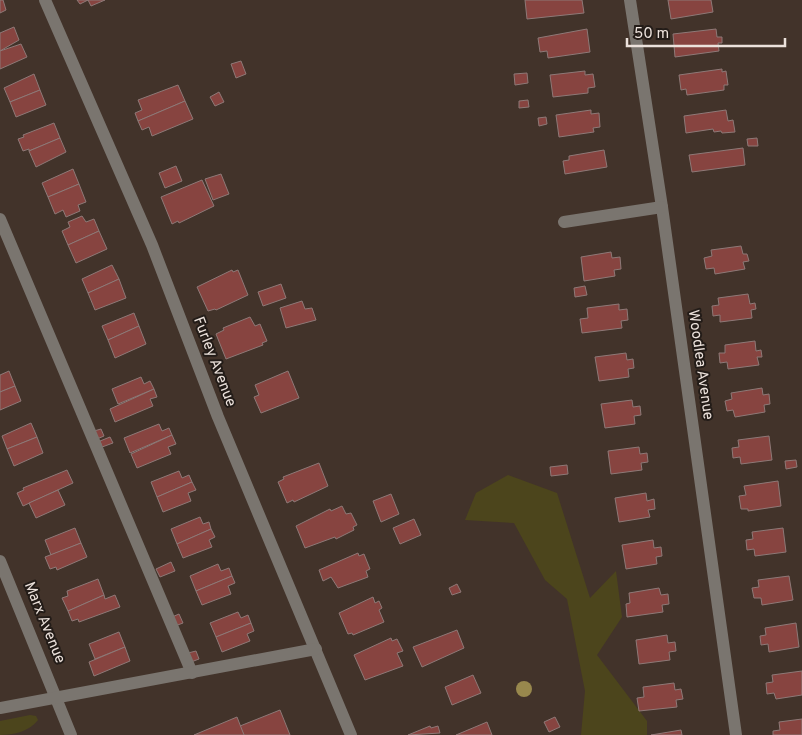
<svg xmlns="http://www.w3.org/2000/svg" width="802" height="735" viewBox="0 0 802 735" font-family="Overpass,sans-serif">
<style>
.green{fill:#4c451c}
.building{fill:#874440;stroke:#8e7977}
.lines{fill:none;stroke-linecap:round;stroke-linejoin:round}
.minor{stroke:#7a756f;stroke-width:12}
.tree{fill:#98884d}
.labels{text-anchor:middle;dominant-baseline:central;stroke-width:4;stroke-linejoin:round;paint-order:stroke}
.street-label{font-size:15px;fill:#ece2dc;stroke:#231c18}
</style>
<rect width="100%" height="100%" fill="#42332a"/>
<g class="green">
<polygon points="508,475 557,493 590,598 616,571 622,617 597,655 647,721 647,735 581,735 585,691 567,599 545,580 514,523 465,520 476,493"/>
<path d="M30 715 36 716 38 720C30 731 14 735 0 735V721Z"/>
</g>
<g class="building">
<polygon points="0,0 3,0 6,10 0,13"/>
<polygon points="77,0 105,0 91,6 88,0 80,4"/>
<polygon points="525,0 582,0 584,13 527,19"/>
<polygon points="668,0 711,0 713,12 671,19"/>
<polygon points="14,27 19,40 0,51 0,33"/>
<polygon points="587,29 590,52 548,58 547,51 540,52 538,38"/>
<polygon points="716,29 717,37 722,37 722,43 718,43 719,51 675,57 673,34"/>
<polygon points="21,44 27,57 0,69 0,51"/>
<polygon points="241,61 246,74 236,78 231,64"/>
<polygon points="722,69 722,72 726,71 728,85 724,85 724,90 687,95 686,89 681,90 679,75"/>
<polygon points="585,71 585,75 593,74 595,87 588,88 588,93 553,97 550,75"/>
<polygon points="527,73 528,83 515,85 514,74"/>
<polygon points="34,74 40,90 10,102 4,88"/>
<polygon points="178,85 185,101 138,121 135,113 142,110 138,100"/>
<polygon points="40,90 46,105 16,117 10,102"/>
<polygon points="219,92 224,102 215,106 210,97"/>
<polygon points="528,100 529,107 519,108 519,101"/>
<polygon points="185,101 193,119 152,136 149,127 142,130 138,121"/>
<polygon points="591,110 591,114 599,113 600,127 593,128 594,132 559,137 556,115"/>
<polygon points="726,110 728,121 733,120 735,132 722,133 721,131 714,132 713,129 686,133 684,116"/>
<polygon points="546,117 547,124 539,126 538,118"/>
<polygon points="54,123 60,138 29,151 29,149 23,151 18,139 24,137 23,135"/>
<polygon points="60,138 66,152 36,167 29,151"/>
<polygon points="757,138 758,146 748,146 747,139"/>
<polygon points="743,148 745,165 692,172 689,155"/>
<polygon points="604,150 607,167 565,174 563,161 569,160 569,156"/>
<polygon points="176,166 182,181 165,188 159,173"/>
<polygon points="73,169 79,184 48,197 42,183"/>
<polygon points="221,174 229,194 213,200 205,179"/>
<polygon points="202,180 214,206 179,223 178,221 172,224 161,197"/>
<polygon points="79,184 86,202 78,205 80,211 66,217 63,210 55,214 48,197"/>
<polygon points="82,216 86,222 94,219 99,231 68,245 62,231 70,227 68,222"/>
<polygon points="99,231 107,249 76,263 68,245"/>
<polygon points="741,246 743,254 747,254 749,261 743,262 745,269 715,274 714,268 706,269 704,258 712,256 711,250"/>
<polygon points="611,252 612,258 620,257 621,269 614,270 615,276 584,281 581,257"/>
<polygon points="112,265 119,279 88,293 82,279"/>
<polygon points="232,270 233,272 238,270 248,295 216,310 215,309 208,311 197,287"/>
<polygon points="119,279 126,298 95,310 88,293"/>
<polygon points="281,284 286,298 263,306 258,292"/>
<polygon points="585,286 587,295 575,297 574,288"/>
<polygon points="748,294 750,304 755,303 756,309 751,310 752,318 720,322 720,315 713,316 712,306 719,305 718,298"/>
<polygon points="302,301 305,309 312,308 316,320 286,328 280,308"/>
<polygon points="619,304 619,310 627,309 628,320 621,321 622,328 582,333 580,319 588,318 587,308"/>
<polygon points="134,313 139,326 108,340 102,326"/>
<polygon points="250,317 255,326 260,324 267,341 262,343 263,345 226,359 216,334 224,330 223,328"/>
<polygon points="139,326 146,344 115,358 108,340"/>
<polygon points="755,341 756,351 761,350 762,357 757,357 759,365 728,369 727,362 720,363 719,353 725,353 725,345"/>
<polygon points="626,353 627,360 633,359 634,368 628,369 629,377 599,381 595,357"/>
<polygon points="9,371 15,386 0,392 0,375"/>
<polygon points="288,371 299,398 261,413 254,397 259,395 255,385"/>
<polygon points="141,377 144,384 150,381 154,389 118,404 112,389"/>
<polygon points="15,386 21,401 0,410 0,392"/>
<polygon points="762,388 763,395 769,394 770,404 764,405 765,412 735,417 733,410 727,411 725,401 732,399 731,393"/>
<polygon points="154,389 157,397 150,399 153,406 115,422 110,409"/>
<polygon points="632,400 633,407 640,406 641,415 634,416 635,424 605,428 601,404"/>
<polygon points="31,423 37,437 7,449 2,436"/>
<polygon points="159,424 162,431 169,428 172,435 130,453 124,438"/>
<polygon points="101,429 104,436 97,439 94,431"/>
<polygon points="172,435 176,444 168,447 171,454 137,468 131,454"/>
<polygon points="769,436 772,460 741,464 740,457 733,458 732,448 739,447 738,440"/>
<polygon points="37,437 43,453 14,466 7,449"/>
<polygon points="110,437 113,443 102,447 100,441"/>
<polygon points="639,447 640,454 647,453 648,462 641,463 642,470 611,474 608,451"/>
<polygon points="796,460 797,467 786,469 785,461"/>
<polygon points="319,463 328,486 294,502 293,500 287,503 278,482 284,479 283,477"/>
<polygon points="567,465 568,474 551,476 550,467"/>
<polygon points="67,470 73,483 23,506 17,493 24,490 23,488"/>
<polygon points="179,471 182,478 189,475 192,482 157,497 151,482"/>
<polygon points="778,481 781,506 748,511 748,509 741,509 739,496 746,495 744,486"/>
<polygon points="192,482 196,490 188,493 191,501 163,512 157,497"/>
<polygon points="58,490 65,505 36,518 29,503"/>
<polygon points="646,493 647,501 654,499 655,509 648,510 650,517 619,522 615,498"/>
<polygon points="391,494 399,514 381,522 373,501"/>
<polygon points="342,506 346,514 351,513 357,525 353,527 354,530 336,539 335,537 305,548 296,526 330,509 331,511"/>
<polygon points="200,517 203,524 209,522 211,529 177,544 171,529"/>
<polygon points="414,519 421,535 400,544 393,528"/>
<polygon points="75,528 81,543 51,555 45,540"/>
<polygon points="783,528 786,552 755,556 754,549 747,550 746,540 753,539 752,532"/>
<polygon points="211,529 215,537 209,540 212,547 183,558 177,544"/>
<polygon points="653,540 654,548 661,547 662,556 656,557 657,564 626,569 622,545"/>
<polygon points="81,543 87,557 57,570 56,567 50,569 45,557"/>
<polygon points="358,553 359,556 364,554 370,569 366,571 368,577 338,588 331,577 323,581 319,570"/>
<polygon points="171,562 175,571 160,577 156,569"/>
<polygon points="218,564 221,571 229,568 232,576 196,591 190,576"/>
<polygon points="232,576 235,583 228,586 231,594 202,605 196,591"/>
<polygon points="789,576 793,600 762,605 761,598 754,598 752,588 759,587 758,580"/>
<polygon points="98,579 104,595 68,611 62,598 68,596 67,591"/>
<polygon points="457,584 461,592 452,595 449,588"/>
<polygon points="659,588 661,595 668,594 669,604 662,605 663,612 627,617 626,604 630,603 629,593"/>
<polygon points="104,595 105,599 115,595 120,607 79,622 78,619 72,621 68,611"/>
<polygon points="373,597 375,603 379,601 382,608 379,610 384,622 353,635 352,633 348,634 339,613"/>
<polygon points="238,612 241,618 248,615 251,623 216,637 210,623"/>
<polygon points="179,614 183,623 175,626 172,617"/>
<polygon points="251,623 254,631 247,634 250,641 222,652 216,637"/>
<polygon points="796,623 799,647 769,652 768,644 761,645 760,636 766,635 765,628"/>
<polygon points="457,630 464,648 422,667 413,647"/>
<polygon points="119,632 125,647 95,659 89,644"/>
<polygon points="667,635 668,643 675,642 676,651 669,652 670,660 639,664 636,640"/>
<polygon points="391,638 392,641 397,639 403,651 397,653 403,666 365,680 354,655"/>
<polygon points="125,647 130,661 94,676 89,662"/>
<polygon points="196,651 199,659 191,662 188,653"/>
<polygon points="802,671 802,695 776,699 774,693 767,694 766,683 773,682 772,675"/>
<polygon points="473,675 481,693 452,705 445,687"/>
<polygon points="674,683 675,690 681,689 683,699 676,700 677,707 639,711 637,698 644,697 643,687"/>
<polygon points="280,710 290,735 244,735 240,726"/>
<polygon points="237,717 244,735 194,735"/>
<polygon points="555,717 560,727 549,732 544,722"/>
<polygon points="802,719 802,735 773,735 773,731 780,730 779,722"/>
<polygon points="487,722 492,735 456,735"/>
<polygon points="430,726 431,728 438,726 440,733 408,735"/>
<polygon points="681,730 682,735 651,735"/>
</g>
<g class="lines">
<g class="minor">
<polyline points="45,0 152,245 218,417 351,735"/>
<polyline points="630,0 662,207 736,735"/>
<polyline points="0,219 192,673"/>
<polyline points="564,222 662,207"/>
<polyline points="0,561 71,735"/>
<polyline points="0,708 316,649"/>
</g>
</g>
<circle class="tree" cx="524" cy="689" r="8"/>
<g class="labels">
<g class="street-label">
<text transform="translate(214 362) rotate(69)">Furley Avenue</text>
<text transform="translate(700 365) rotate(82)">Woodlea Avenue</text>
<text transform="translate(44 623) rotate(68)">Marx Avenue</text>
</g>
</g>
<path d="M627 38v8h158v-8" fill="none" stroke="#ece2dc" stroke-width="2.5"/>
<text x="634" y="38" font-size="15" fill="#ece2dc" stroke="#231c18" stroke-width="4" paint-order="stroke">50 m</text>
</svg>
